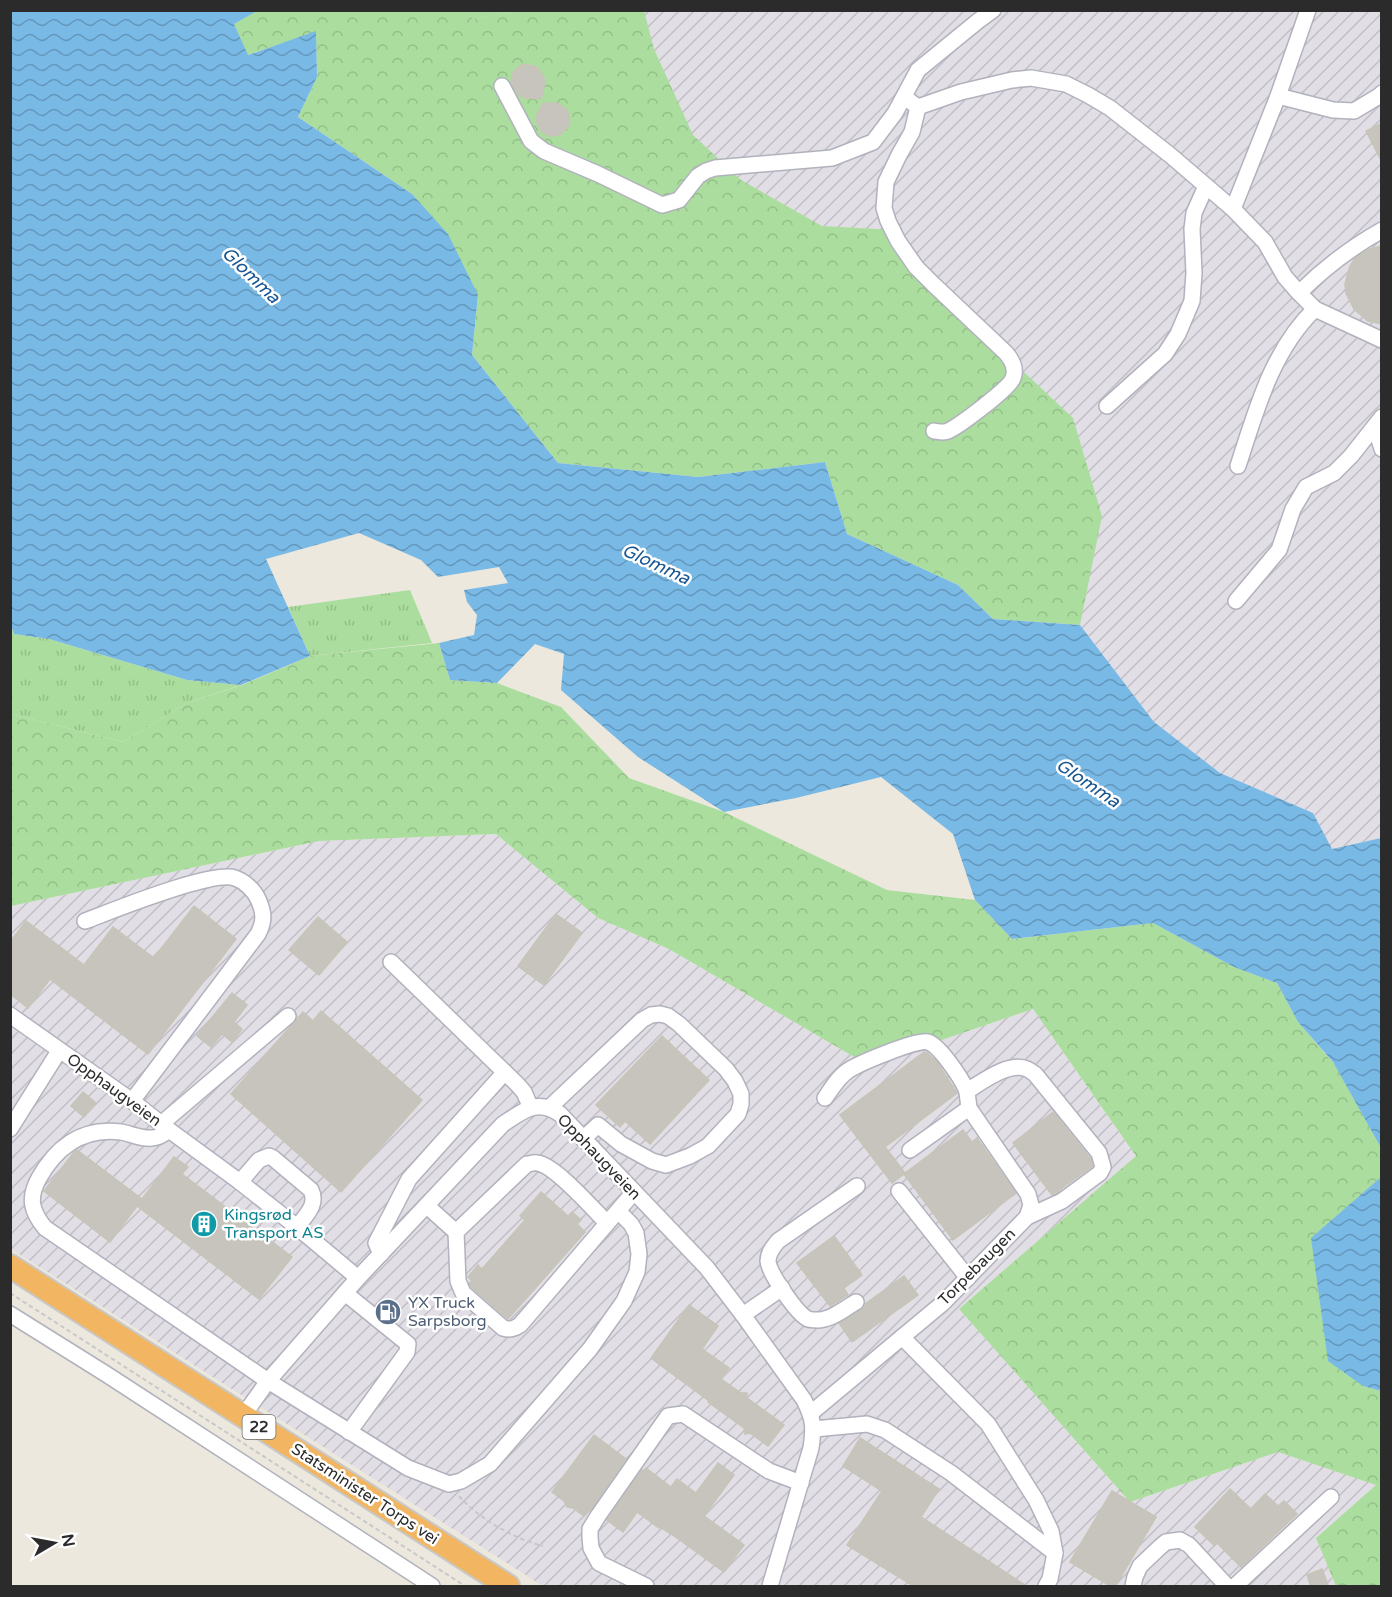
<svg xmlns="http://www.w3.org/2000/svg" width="1392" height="1597" viewBox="0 0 1392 1597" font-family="'Varela Round',sans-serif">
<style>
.industrial{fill:url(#industrial-furrows)}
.grass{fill:url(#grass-tufts)}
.forest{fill:url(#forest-crowns)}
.water{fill:url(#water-waves)}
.building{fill:#c7c4bd;stroke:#c7c4b8;stroke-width:1.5}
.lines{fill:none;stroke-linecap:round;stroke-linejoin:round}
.minor-casing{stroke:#b1b2bd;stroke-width:18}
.highway-casing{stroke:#c8c8c8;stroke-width:26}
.path{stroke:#c8c8c8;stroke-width:2;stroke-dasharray:4.5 3;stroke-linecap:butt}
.minor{stroke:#fff;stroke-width:15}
.highway{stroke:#f2b662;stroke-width:22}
.labels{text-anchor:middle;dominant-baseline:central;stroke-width:5;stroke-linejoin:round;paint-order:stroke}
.shield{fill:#fff;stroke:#6b6b6b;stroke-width:1.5}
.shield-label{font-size:15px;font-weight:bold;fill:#2b2b2b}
.street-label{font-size:16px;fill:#2b2b2b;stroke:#fff}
.culture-label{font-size:16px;fill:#0d838f;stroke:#fff;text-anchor:start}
.service-label{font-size:16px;fill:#4e5e75;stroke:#fff;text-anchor:start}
.water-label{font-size:18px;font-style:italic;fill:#175692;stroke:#fff}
</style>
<defs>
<pattern id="industrial-furrows" width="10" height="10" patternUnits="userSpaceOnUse" patternTransform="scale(1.5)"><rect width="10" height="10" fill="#e1dee5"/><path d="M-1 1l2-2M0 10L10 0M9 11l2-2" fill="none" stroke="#c1bfc5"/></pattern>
<pattern id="grass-tufts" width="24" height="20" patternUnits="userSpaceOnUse" patternTransform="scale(1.5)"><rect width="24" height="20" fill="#abde9e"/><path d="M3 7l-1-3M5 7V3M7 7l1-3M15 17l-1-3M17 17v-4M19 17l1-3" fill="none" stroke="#93bf88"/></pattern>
<pattern id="forest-crowns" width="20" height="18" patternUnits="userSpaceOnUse" patternTransform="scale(1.5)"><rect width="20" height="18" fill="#abde9e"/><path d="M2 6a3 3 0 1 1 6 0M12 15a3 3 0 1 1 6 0" fill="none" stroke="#93bf88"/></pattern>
<pattern id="water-waves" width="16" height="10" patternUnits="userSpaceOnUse" patternTransform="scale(1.5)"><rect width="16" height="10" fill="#79b9e6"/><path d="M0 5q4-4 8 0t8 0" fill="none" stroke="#6397bb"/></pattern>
</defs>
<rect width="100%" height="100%" fill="#ece8de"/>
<g class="industrial">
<polygon points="257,10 1381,11 1381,838 1331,849 1313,813 1220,773 1154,722 1080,625"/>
<polygon points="496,834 598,918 669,949 868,1065 1033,1009 1136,1156 959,1309 1130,1502 1278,1452 1377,1485 1316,1538 1336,1586 543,1586 11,1249 10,906 319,841"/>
</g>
<g class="grass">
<polygon points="464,11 520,11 473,19"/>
<polygon points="410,590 432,643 310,656 288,607"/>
<polygon points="10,623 14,634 49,639 187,680 241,685 185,704 123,742 11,714"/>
</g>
<g class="forest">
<polygon points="257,10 464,10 473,19 520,11 644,11 654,49 693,135 741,180 822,226 896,230 934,284 973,324 1073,418 1102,516 1080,625 993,619 958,585 847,534 825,462 698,477 558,463 472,355 478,295 412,194 298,117 317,77 316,32 247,55 234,24"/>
<polygon points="439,643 450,680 497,683 561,707 629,778 724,812 887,890 975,900 1012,939 1153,923 1234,967 1277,983 1298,1022 1335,1065 1381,1148 1381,1177 1311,1239 1363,1386 1381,1391 1381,1586 1336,1586 1316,1538 1376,1485 1278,1452 1130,1502 959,1309 1136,1156 1033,1009 868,1065 669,949 598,918 496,834 319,841 11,906 11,714 123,742 185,704 242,685 310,656"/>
</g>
<g class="water">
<polygon points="11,10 257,11 234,24 248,55 316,31 317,77 298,117 412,194 448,234 478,295 472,355 558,463 698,477 825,462 847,534 958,585 993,619 1080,625 1154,722 1220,773 1313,813 1332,849 1381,838 1381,1148 1333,1062 1298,1022 1277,983 1234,967 1153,923 1012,939 975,900 953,834 881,777 796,798 724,812 638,757 561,690 564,654 535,644 497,683 450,680 439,643 474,635 477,615 467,602 464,590 508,583 499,567 438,577 421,560 359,533 266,559 310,656 241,685 187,680 49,639 14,634 10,623"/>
<polygon points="1381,1177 1381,1391 1363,1386 1328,1361 1311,1238"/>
</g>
<g class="building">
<polygon points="525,64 537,67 544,77 545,83 541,99 524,98 519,95 511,83 512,75 515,70 520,66"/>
<polygon points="543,103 557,103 562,106 567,110 570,121 568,127 560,135 549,136 540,130 536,120 537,114"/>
<polygon points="1382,123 1382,162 1366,131"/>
<polygon points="1382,246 1382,324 1368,321 1354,309 1346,293 1345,284 1350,266 1355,258 1370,249"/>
<polygon points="194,906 236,939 148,1054 50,979 28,1008 10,994 10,942 26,921 84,965 113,927 154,958"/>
<polygon points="556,914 582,933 544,985 518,966"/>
<polygon points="318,917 347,942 319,975 289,950"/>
<polygon points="232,993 247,1005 234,1022 242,1029 232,1042 222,1034 211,1047 197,1036"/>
<polygon points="321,1011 422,1100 341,1192 231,1094 303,1012 313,1021"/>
<polygon points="662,1036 709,1080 650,1144 625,1121 620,1127 596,1105"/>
<polygon points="924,1052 927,1053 937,1062 957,1093 885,1147 905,1173 963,1130 972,1142 977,1138 1016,1193 953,1240 904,1174 892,1183 840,1115"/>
<polygon points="83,1092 96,1103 84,1117 71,1106"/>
<polygon points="1053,1112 1091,1159 1093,1166 1052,1195 1013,1143"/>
<polygon points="77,1150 142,1199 174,1157 188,1167 182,1174 292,1257 259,1299 137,1206 110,1242 44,1191 74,1152"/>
<polygon points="541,1192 568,1216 572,1212 581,1220 577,1224 585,1232 508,1319 471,1287 469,1283 472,1281 468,1277 478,1265 482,1269 525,1220 520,1216"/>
<polygon points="834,1236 862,1275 844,1288 848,1295 830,1306 797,1263"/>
<polygon points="904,1276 918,1295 852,1342 839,1323 861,1310 865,1304"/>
<polygon points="689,1305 718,1326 702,1349 729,1368 721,1379 741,1393 747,1393 747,1398 784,1425 768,1446 750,1433 745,1434 744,1428 708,1402 709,1401 651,1358"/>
<polygon points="594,1435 626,1459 592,1508 590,1508 584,1516 573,1508 567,1507 564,1501 552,1492"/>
<polygon points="860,1438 939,1489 921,1517 1028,1587 915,1587 847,1545 882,1491 843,1466"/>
<polygon points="718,1463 734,1475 704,1516 744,1545 724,1572 670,1533 669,1533 660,1527 659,1528 637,1512 623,1532 607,1520 642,1470 643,1471 646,1468 671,1487 677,1479 696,1493"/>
<polygon points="1230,1489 1251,1509 1265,1494 1278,1506 1284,1501 1297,1514 1241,1567 1216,1542 1214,1545 1195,1527"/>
<polygon points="1112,1491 1156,1517 1115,1587 1112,1587 1070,1562"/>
<polygon points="1322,1569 1329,1587 1311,1587 1307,1575"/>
</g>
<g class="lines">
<defs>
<g id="minor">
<polyline points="502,86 531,141 544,151 598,174 662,205 679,200 698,176 706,171 715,168 832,158 873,142 895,113 918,70 978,21 993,10"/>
<polyline points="1278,96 1333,110 1354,111 1379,96 1382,93"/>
<polyline points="904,97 918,107 961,92 1012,80 1031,78 1066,84 1088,95 1110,108 1170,155 1233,209 1265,242 1285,277 1299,293 1315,309 1382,340"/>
<path d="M918 107 912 132 899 155 886 182 884 208 888 221 898 241 916 267 933 284 1006 353C1012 360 1017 368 1013 378 1010 388 959 426 948 431 944 433 939 432 934 431"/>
<polyline points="1233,209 1278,96 1308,10"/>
<path d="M1299 293C1323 269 1352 247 1382 230"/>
<polyline points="1107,406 1165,354 1178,334 1192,301 1194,273 1192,229 1194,213 1206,186"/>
<polyline points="1375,426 1382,449"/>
<path d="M1238 466C1256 411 1272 350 1315 309"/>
<polyline points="1236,601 1279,550 1293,509 1306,487 1334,473 1351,456 1382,417"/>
<path d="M85 921C112 911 212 870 235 878 244 881 254 890 258 899 264 912 265 921 258 934L132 1101"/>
<polyline points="391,962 517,1084 524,1092 531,1108"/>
<polyline points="10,1015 132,1101 169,1130 240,1182 297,1227 358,1278"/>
<path d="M967 1091C982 1082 1009 1061 1027 1069 1030 1070 1033 1073 1035 1074L1099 1153 1103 1167 1100 1173 1062 1201 1027 1217"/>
<polyline points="550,1107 642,1020 651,1015 660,1014 668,1016 679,1024 726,1069 735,1081 741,1094 741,1104 738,1114 708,1146 690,1156 666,1165 652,1161 621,1144 598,1125 583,1139"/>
<polyline points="161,1124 288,1016"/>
<polyline points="10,1129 59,1051"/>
<path d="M169 1130C165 1133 161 1136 157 1137 145 1141 132 1134 121 1132 83 1127 57 1146 39 1178 28 1198 31 1211 45 1228L268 1381 408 1468 449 1484 461 1481 490 1464 590 1349 624 1301 637 1272 639 1254 636 1233 631 1224 618 1211"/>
<polyline points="910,1150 969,1108"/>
<path d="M240 1182 259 1160 269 1156 273 1158 311 1190C318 1205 306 1215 297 1227"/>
<polyline points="899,1191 968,1278"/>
<path d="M427 1206 456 1232 527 1164C531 1164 534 1162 537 1163 554 1164 594 1210 607 1223"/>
<path d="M456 1232 458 1281 463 1293 503 1328C510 1330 514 1329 520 1325L634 1192"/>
<polyline points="381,1254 376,1243 409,1179 504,1073"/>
<polyline points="345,1293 408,1344 407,1352 349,1432"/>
<path d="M856 1302C844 1309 831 1320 817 1320 814 1320 811 1320 808 1319 797 1314 769 1273 768 1261 768 1253 773 1247 778 1241L857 1186"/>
<polyline points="10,1314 106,1374 432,1586"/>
<polyline points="743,1315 782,1288"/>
<polyline points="902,1337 988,1424 1036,1500 1051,1531 1055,1553 1050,1579 1046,1586"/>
<path d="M811 1413 943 1303 1027 1217 1031 1205 1028 1194 969 1108C968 1102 968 1095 966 1089 961 1078 940 1046 928 1042 917 1039 860 1063 849 1070 839 1076 832 1088 825 1098"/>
<path d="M243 1416 268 1381 358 1278 503 1124C523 1111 537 1098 560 1114L707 1268 743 1315 804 1400C814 1420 814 1427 811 1448L770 1586"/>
<polyline points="814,1429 867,1424 885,1430 951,1473 1055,1553"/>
<polyline points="646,1586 599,1563 591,1548 590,1537 590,1529 598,1516 668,1416 683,1414 769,1471 801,1483"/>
<polyline points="1133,1586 1135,1577 1140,1566 1160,1547 1166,1542 1180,1540 1189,1545 1227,1586"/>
<polyline points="1235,1586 1331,1497"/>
</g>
<polyline id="highway" points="10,1266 508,1586"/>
</defs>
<use href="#minor" class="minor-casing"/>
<use href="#highway" class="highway-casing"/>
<g class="path">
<polyline points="10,1293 465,1586"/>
<path d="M459 1496C479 1519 515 1539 543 1546"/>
</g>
<use href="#minor" class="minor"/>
<use href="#highway" class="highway"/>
</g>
<defs>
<symbol id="building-disc" viewBox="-11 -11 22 22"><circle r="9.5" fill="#0f9aa8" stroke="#fff"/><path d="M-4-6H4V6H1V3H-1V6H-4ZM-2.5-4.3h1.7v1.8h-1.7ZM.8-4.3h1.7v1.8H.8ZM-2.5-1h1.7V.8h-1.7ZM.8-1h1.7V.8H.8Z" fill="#fff"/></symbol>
<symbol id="fuel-disc" viewBox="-11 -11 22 22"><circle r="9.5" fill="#5c6f8a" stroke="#fff"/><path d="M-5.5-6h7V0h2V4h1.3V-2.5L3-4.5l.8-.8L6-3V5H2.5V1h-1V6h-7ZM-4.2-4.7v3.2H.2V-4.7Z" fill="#fff"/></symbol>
</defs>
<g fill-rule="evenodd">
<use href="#building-disc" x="189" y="1209" width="30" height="30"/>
<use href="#fuel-disc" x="373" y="1297" width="30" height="30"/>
</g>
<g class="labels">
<rect class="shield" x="242.5" y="1415" width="33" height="24" rx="4.5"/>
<g class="shield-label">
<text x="259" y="1427">22</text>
</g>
<g class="street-label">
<text transform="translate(114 1090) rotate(36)">Opphaugveien</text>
<text transform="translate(599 1157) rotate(46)">Opphaugveien</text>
<text transform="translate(977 1267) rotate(-45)">Torpebaugen</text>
<text transform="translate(365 1494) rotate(33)">Statsminister Torps vei</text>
</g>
<g class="culture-label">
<text x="224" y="1215">Kingsrød<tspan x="224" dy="18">Transport AS</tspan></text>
</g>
<g class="service-label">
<text x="408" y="1303">YX Truck<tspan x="408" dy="18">Sarpsborg</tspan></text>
</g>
<g class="water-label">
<text transform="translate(251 275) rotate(44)">Glomma</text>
<text transform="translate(656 564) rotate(25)">Glomma</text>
<text transform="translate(1088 783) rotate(34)">Glomma</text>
</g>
</g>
<rect width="1392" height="1597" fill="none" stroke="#2b2b2b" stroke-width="24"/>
<g transform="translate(54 1543) rotate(80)" stroke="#ffffff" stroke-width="4.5" paint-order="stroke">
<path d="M0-4.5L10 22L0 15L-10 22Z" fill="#2b2b2b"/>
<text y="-9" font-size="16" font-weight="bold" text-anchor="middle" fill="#2b2b2b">N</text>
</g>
</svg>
